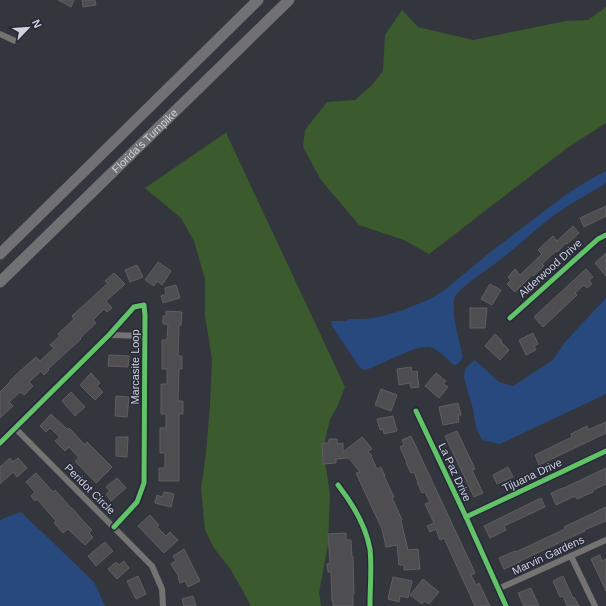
<svg xmlns="http://www.w3.org/2000/svg" width="606" height="606" viewBox="0 0 606 606" font-family="Helvetica,sans-serif">
<style>
.green{fill:#3b5b2e}
.water{fill:#28497d}
.building{fill:#4e4d50;stroke:#5f5e61}
.lines{fill:none;stroke-linecap:round;stroke-linejoin:round}
.street{stroke:#757272;stroke-width:6}
.highway{stroke:#717173;stroke-width:11}
.cycleway-casing{stroke:#262938;stroke-width:8}
.cycleway{stroke:#61c268;stroke-width:5}
.labels{text-anchor:middle;dominant-baseline:central;stroke-width:3;stroke-linejoin:round;paint-order:stroke}
.street-label{font-size:11px;fill:#cfd2db;stroke:#262938}
</style>
<rect width="100%" height="100%" fill="#34363e"/>
<g class="green">
<polygon points="606,7 606,123 567,148 429,254 404,240 359,225 321,180 303,147 305,130 327,102 355,100 372,85 383,71 385,35 402,10 418,27 473,40 566,21 588,20"/>
<polygon points="227,132 227,135 345,387 337,407 330,419 323,449 330,494 328,544 319,593 321,606 250,606 249,602 231,570 214,548 205,530 201,489 206,453 210,405 212,359 205,316 205,279 194,241 181,218 145,188"/>
</g>
<g class="water">
<path d="M606 171V183C587 195 567 205 549 219 531 233 515 249 497 262 488 269 459 288 455 297 450 309 460 344 463 357L458 364 455 365 452 364C447 358 437 349 430 347 417 344 379 366 365 370L360 368 332 326 331 321H345L350 319H365L379 317 403 310 428 300 442 292 488 254 564 196 584 183Z"/>
<polygon points="606,298 606,394 500,444 482,440 476,427 473,409 464,378 465,369 470,364 475,360 499,382 513,386 553,360 565,342"/>
<polygon points="21,512 94,582 105,606 0,606 0,521 4,518"/>
</g>
<g class="building">
<polygon points="58,0 74,0 71,7"/>
<polygon points="82,0 95,0 96,5 83,7"/>
<polygon points="606,206 606,216 584,227 580,218"/>
<polygon points="573,226 579,233 567,244 566,243 557,252 556,251 542,264 544,266 533,276 532,275 515,292 507,284 511,280 508,277 515,269 520,275 542,254 538,250 553,236 557,241"/>
<polygon points="606,253 606,276 595,263"/>
<polygon points="158,262 171,271 162,285 157,281 154,286 145,280"/>
<polygon points="137,265 143,277 130,282 125,270"/>
<polygon points="586,269 593,277 589,280 592,284 587,288 584,285 575,293 577,295 543,327 534,317"/>
<polygon points="114,273 125,284 106,301 112,308 107,312 104,309 93,320 96,323 80,338 81,339 48,369 49,370 44,375 41,371 29,382 33,386 24,395 20,392 9,402 13,406 0,418 0,392 10,382 10,381 19,372 36,357 40,361 54,348 50,345 60,336 58,334 74,319 72,316 108,283 105,281"/>
<polygon points="490,284 501,290 492,305 481,299"/>
<polygon points="176,285 180,298 163,303 161,296 166,294 165,288"/>
<polygon points="470,308 487,308 485,328 470,328"/>
<polygon points="166,311 182,312 181,325 179,325 178,356 182,356 182,369 179,369 178,401 183,401 183,414 179,414 179,481 159,481 159,468 165,468 165,453 160,453 160,428 166,428 166,414 161,414 161,384 167,384 167,369 162,369 162,340 167,340 168,324 163,324 163,316 166,316"/>
<polygon points="533,333 538,344 534,346 536,350 526,355 519,340"/>
<polygon points="495,334 502,341 501,342 509,350 500,360 485,346"/>
<polygon points="109,355 129,356 128,367 108,366"/>
<polygon points="411,367 412,372 417,371 419,387 411,388 410,383 399,385 397,369"/>
<polygon points="91,373 100,383 97,386 103,392 95,400 80,385"/>
<polygon points="436,373 446,381 443,384 448,387 439,398 425,386"/>
<polygon points="381,389 397,395 391,411 375,405"/>
<polygon points="71,392 85,407 75,416 62,401"/>
<polygon points="116,396 129,397 127,417 115,416"/>
<polygon points="458,403 461,415 458,415 459,422 443,425 439,407"/>
<polygon points="51,414 68,430 69,428 85,445 87,442 112,467 96,483 75,461 79,458 69,447 65,451 55,441 60,437 50,428 46,432 40,426"/>
<polygon points="393,416 397,431 384,434 383,429 380,430 377,419"/>
<polygon points="606,422 606,433 539,465 535,455 572,437 571,434 587,426 588,430"/>
<polygon points="457,431 475,469 472,470 483,493 474,497 445,436"/>
<polygon points="411,436 475,573 471,575 476,585 479,583 490,606 475,606 444,538 440,540 436,529 430,532 427,526 434,523 425,504 430,502 425,492 422,493 417,482 418,482 414,472 411,473 406,463 407,463 400,447 404,445 402,440"/>
<polygon points="116,437 128,437 127,457 116,456"/>
<polygon points="362,437 372,449 368,451 372,456 371,456 377,469 381,467 385,476 384,476 394,497 392,498 402,520 401,521 408,550 418,549 420,569 404,570 404,565 399,565 397,545 386,547 382,529 356,473 360,472 349,458 336,459 336,463 323,464 322,443 329,443 329,439 337,439 337,444 343,443 343,452"/>
<polygon points="10,458 13,462 18,458 27,468 17,477 13,472 0,484 0,467"/>
<polygon points="508,467 513,477 497,484 493,475"/>
<polygon points="606,468 606,484 593,490 593,492 577,499 575,496 556,505 551,493 563,488 564,488"/>
<polygon points="36,473 53,492 55,490 71,508 72,508 86,524 92,530 89,533 93,537 85,545 68,529 63,533 54,523 56,521 37,499 35,501 31,496 35,492 26,482"/>
<polygon points="117,478 126,488 111,501 106,494 110,491 106,487"/>
<polygon points="164,492 174,494 171,507 155,503 157,495 162,497"/>
<polygon points="541,498 545,507 504,526 506,530 490,538 484,526"/>
<polygon points="606,507 606,521 584,530 585,531 563,541 520,561 520,562 504,569 499,558 515,551 516,552 565,529 564,527"/>
<polygon points="150,515 159,525 157,527 166,536 170,532 178,540 164,553 138,526"/>
<polygon points="346,533 346,540 351,540 352,557 353,557 354,594 353,594 353,606 333,606 333,601 332,601 331,572 328,572 327,564 330,563 328,534"/>
<polygon points="105,542 113,551 96,566 88,556"/>
<polygon points="184,549 200,581 188,587 185,581 180,583 178,577 179,577 171,564 176,561 173,556"/>
<polygon points="600,555 602,561 606,559 606,591 591,559"/>
<polygon points="124,561 129,568 117,579 108,569 116,562 119,565"/>
<polygon points="138,576 146,594 136,599 127,581"/>
<polygon points="563,576 573,598 574,597 579,606 567,606 563,596 560,597 553,581"/>
<polygon points="393,577 412,581 408,598 400,596 399,602 388,599"/>
<polygon points="423,579 439,592 429,604 424,601 422,604 410,595"/>
<polygon points="531,588 539,606 524,606 518,593"/>
<polygon points="193,596 196,606 184,606 182,599"/>
</g>
<g class="lines">
<g class="street">
<polyline points="0,34 15,41"/>
<polyline points="510,318 598,239 606,235"/>
<polyline points="109,335 145,336"/>
<polyline points="416,411 466,517 506,606"/>
<polyline points="15,428 152,566 162,589 163,606"/>
<polyline points="0,443 109,335 134,307 144,305 145,315 144,483 137,502 114,527"/>
<path d="M338 485C352 503 366 527 370 549 372 568 370 587 370 606"/>
<polyline points="466,517 606,451"/>
<polyline points="571,556 595,606"/>
<polyline points="498,589 606,540"/>
</g>
<g class="highway">
<polyline points="0,254 258,0"/>
<path id="s1" d="M0 282 289 0"/>
</g>
<defs>
<g id="cycleway">
<polyline points="510,318 598,239 606,235"/>
<polyline points="416,411 466,517 506,606"/>
<polyline points="0,443 109,335 134,307 144,305 145,315 144,483 137,502 114,527"/>
<path d="M338 485C352 503 366 527 370 549 372 568 370 587 370 606"/>
<polyline points="466,517 606,451"/>
</g>
</defs>
<use href="#cycleway" class="cycleway-casing"/>
<use href="#cycleway" class="cycleway"/>
</g>
<g class="labels">
<g class="street-label">
<text stroke="none"><textPath href="#s1" startOffset="202">Florida's Turnpike</textPath></text>
<text transform="translate(550 268) rotate(-42)">Alderwood Drive</text>
<text transform="translate(135 367) rotate(-90)">Marcasite Loop</text>
<text transform="translate(455 472) rotate(65)">La Paz Drive</text>
<text transform="translate(532 475) rotate(-25)">Tijuana Drive</text>
<text transform="translate(90 489) rotate(45)">Peridot Circle</text>
<text transform="translate(548 555) rotate(-25)">Marvin Gardens</text>
</g>
</g>
<g transform="translate(28 28) rotate(65)" stroke="#262938" stroke-width="3" paint-order="stroke">
<path d="M0-3L7 15L0 10L-7 15Z" fill="#cfd2db"/>
<text y="-6" font-size="11" font-weight="bold" text-anchor="middle" fill="#cfd2db">N</text>
</g>
</svg>
